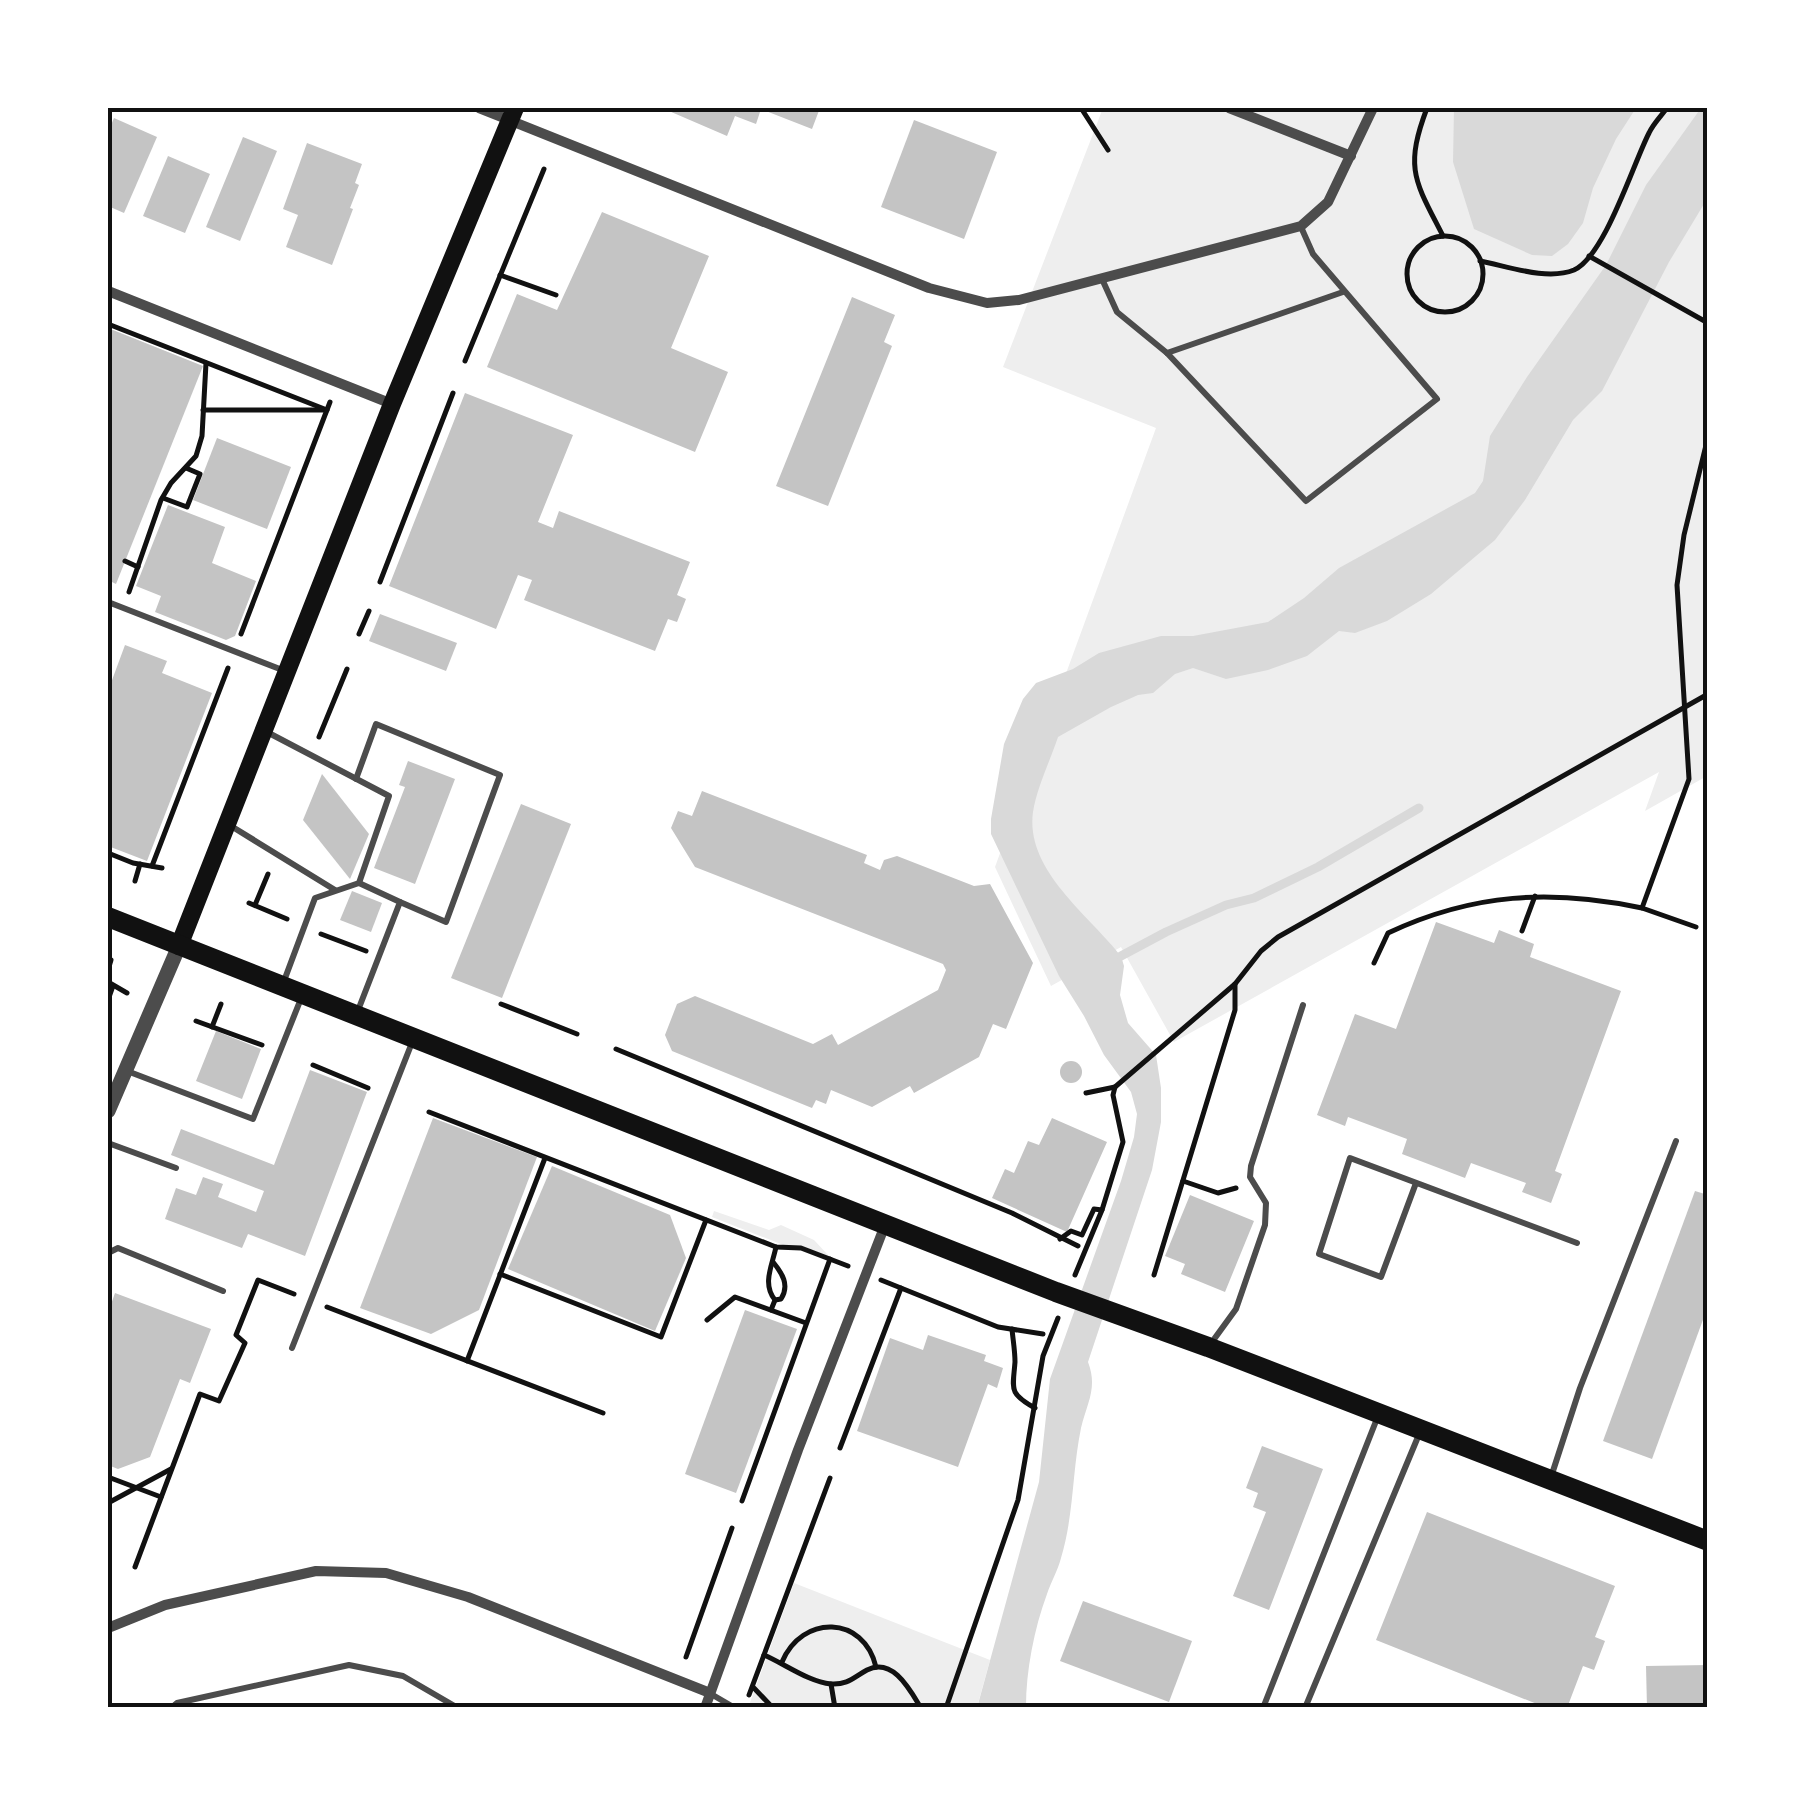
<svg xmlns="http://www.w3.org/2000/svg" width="1815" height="1815" viewBox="0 0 1815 1815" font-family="'Fira Sans Condensed',sans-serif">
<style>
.green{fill:#eee}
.water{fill:#d9d9d9}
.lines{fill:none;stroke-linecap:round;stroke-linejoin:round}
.stream{stroke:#d9d9d9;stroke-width:9}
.building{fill:#c4c4c4}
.path{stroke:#111;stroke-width:5}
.service{stroke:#4c4c4c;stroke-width:6}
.minor{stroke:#4c4c4c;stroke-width:10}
.tertiary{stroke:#4c4c4c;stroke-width:15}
.secondary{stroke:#111;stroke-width:18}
.primary{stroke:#111;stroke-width:20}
.neatline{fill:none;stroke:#111;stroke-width:4}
</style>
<rect width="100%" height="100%" fill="#fff"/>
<g class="green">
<polygon points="1103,108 1707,108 1707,776 1645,811 1659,772 1174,1042 1121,947 1051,986 995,867 1156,428 1003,367"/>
<polygon points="714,1211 769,1230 781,1225 814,1240 829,1256 801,1246 786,1246 712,1217"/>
<polygon points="794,1583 990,1660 977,1707 748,1708"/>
</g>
<g class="water">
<polygon points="1454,108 1636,108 1616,139 1593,188 1583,223 1568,244 1552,256 1532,255 1474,229 1453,162"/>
<path d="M1701 108H1707V199L1669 262 1602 391 1573 420 1525 500 1495 540 1431 594 1387 621 1355 633 1339 631 1307 656 1268 670 1226 679 1193 668 1175 674 1153 693 1138 695 1111 707 1058 737C1050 761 1037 787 1033 812 1025 870 1089 915 1121 956L1124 966 1120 995 1128 1023 1156 1055 1161 1088V1122L1152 1170 1088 1362C1098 1388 1087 1403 1081 1428 1072 1472 1074 1515 1061 1558 1058 1570 1051 1582 1047 1594 1034 1629 1026 1671 1026 1707L977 1708 1039 1482 1050 1379 1121 1181 1134 1137 1137 1114 1131 1092 1104 1055 1084 1016 1059 976 991 834V819L1004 744 1023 699 1036 683 1073 669 1099 653 1161 636H1193L1268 622 1304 598 1339 568 1475 493 1483 481 1490 436 1527 377 1606 265 1646 185Z"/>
</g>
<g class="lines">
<polyline class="stream" points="1121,956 1166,932 1226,905 1254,898 1318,867 1419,808"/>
</g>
<g class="building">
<polygon points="662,108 820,108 812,129 761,109 756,124 735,116 727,136"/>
<polygon points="114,118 157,137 124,213 108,206 108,132"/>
<polygon points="914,120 997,152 964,239 881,207"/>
<polygon points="243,137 277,151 240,241 206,227"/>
<polygon points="307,143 362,164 355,183 359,185 350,208 353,209 332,265 286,247 298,215 283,209"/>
<polygon points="168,156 210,174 185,233 143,216"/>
<polygon points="602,212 709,256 671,348 728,372 695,452 487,367 517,294 557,310"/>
<polygon points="852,297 895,315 884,342 892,346 828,506 776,486"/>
<polygon points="108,328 203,366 116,584 108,580"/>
<polygon points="465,393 573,435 538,522 553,528 559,511 690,562 677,595 686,599 677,622 668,619 655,651 524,600 532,580 518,575 496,629 389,586"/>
<polygon points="217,438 291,467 267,529 193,500"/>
<polygon points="168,505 225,527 212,563 256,581 235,636 226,640 155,612 161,596 136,586"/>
<polygon points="380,614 457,643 446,671 369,641"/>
<polygon points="125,645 167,661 162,673 212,693 147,861 108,846 108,691"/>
<polygon points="408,761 455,779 415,884 374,868 405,787 399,785"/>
<polygon points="322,774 369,834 350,879 303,820"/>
<polygon points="702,791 867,855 864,863 880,870 884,860 897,856 974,886 990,884 1033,963 1006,1029 993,1024 979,1057 914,1093 910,1086 872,1107 831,1090 826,1104 816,1100 812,1108 672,1051 665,1035 677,1004 695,996 813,1044 832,1034 838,1045 938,990 946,970 943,964 695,867 671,828 678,811 692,816"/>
<polygon points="521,804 571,824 502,998 451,978"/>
<polygon points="352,891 382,903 371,932 340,920"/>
<polygon points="1436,922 1494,943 1499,930 1534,944 1530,957 1621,991 1555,1171 1562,1174 1551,1203 1522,1192 1526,1183 1471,1163 1465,1178 1402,1154 1407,1139 1348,1117 1345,1126 1317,1115 1355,1014 1396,1029"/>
<polygon points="216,1031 261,1049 242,1099 196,1081"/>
<circle cx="1071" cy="1072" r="11"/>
<polygon points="310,1070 367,1092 305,1256 248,1234 242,1248 165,1219 176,1188 196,1195 203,1177 223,1184 218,1197 256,1212 264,1191 171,1155 181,1129 274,1165"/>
<polygon points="433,1118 537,1157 479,1310 431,1334 360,1308"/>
<polygon points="1052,1118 1107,1142 1067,1232 992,1198 1005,1169 1014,1173 1028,1141 1039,1145"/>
<polygon points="552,1166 670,1215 686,1258 655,1331 508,1269"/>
<polygon points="1695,1191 1708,1195 1708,1306 1652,1459 1603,1441"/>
<polygon points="1190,1195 1254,1221 1225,1292 1181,1274 1185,1264 1165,1256"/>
<polygon points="115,1293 211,1329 190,1383 180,1379 150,1457 118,1469 108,1465 108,1313"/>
<polygon points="745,1310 797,1329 736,1493 685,1474"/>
<polygon points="928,1335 986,1355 984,1361 1003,1368 997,1388 988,1384 958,1467 857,1431 890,1338 923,1350"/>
<polygon points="1262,1446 1323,1469 1269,1610 1233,1596 1266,1512 1253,1507 1258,1493 1246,1488"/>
<polygon points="1427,1512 1615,1586 1595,1637 1605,1641 1594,1670 1583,1666 1567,1708 1547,1708 1376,1640"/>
<polygon points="1083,1601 1192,1641 1169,1702 1060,1661"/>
<polygon points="1708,1665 1708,1708 1647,1708 1646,1666"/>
</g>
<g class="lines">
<g class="path">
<polyline points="1081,108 1108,150"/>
<path d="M1427 108C1404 169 1415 181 1443 236"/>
<circle cx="1445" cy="274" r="38"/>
<polyline points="1589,256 1708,323"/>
<path d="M1480 261C1507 266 1547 281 1574 270 1605 256 1633 164 1649 133 1653 124 1661 116 1667 108"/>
<polyline points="500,275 556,295"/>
<polyline points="108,324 327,410"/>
<polyline points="465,361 544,169"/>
<polyline points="203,410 324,410"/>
<polyline points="163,498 187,507 200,474 186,468"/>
<polyline points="125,561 138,567"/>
<polyline points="380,582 453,393"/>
<polyline points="129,592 161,500 171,483 196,456 202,436 206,363"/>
<polyline points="241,634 330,402"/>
<polyline points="359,634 369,611"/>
<polyline points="319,737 347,669"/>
<polyline points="108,853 133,863 162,868"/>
<polyline points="152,866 228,668"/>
<polyline points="135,881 140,864"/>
<polyline points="249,903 287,919"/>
<polyline points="255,905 268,874"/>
<polyline points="1696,927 1642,908 1689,779 1677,585 1684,535 1708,437"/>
<polyline points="1522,931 1535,896"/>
<polyline points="321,934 366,951"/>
<path d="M1374 963 1388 933C1473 893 1551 889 1642 908"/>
<polyline points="108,970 111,960"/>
<polyline points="108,982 127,993"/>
<polyline points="108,1000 113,986"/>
<polyline points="501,1004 577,1034"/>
<polyline points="196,1021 262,1045"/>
<polyline points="212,1027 221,1004"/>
<polyline points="616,1049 1012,1213 1078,1246"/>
<polyline points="313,1065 368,1088"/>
<polyline points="1086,1093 1115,1087"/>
<polyline points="429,1112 776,1247 801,1248 848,1266"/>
<polyline points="1183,1181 1218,1193 1236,1188"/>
<polyline points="1060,1239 1071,1231 1082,1235 1094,1209 1102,1210"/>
<path d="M773 1262C782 1273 790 1285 781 1299L775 1300"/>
<polyline points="500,1274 661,1337 706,1220"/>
<polyline points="1075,1275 1102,1210 1123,1142 1113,1095 1115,1087 1235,984 1261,951 1278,937 1708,694"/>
<polyline points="1154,1275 1235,1010 1235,984"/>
<polyline points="881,1280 998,1327 1043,1334"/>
<polyline points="327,1307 603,1413"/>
<path d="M771 1310 775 1300C762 1284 772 1266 776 1247"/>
<polyline points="707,1320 735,1297 806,1323"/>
<path d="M1012 1329C1013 1340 1015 1351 1015 1362 1013 1389 1008 1393 1035 1408"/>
<polyline points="467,1361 545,1158"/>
<polyline points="840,1448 901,1288"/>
<polyline points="108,1477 161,1497"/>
<polyline points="742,1501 830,1259"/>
<polyline points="108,1503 171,1469"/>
<polyline points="135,1567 200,1394 219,1401 245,1343 236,1335 258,1280 294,1294"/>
<path d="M764 1655C785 1664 809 1682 831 1684 848 1685 854 1677 867 1670 893 1657 910 1690 921 1708"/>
<polyline points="686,1657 732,1528"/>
<path d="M782 1662C802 1614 864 1615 876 1667"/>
<polyline points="831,1684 835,1708"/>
<polyline points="753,1687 773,1708"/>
<polyline points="749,1695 830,1478"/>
<polyline points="946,1708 1018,1500 1043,1356 1058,1318"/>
</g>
<g class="service">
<polyline points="1102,279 1117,312 1167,353 1306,501 1437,399 1313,254 1301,227"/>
<polyline points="1167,353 1343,292"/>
<polyline points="108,602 285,671"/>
<polyline points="265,731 389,796 359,883 315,898 284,981"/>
<polyline points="356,779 376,724 500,775 446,922 400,902"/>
<polyline points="231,826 335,890"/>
<polyline points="357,1013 400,902 359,883"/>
<polyline points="127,1071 253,1119 302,996"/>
<polyline points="108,1143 176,1168"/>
<polyline points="1416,1183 1381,1277 1319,1254 1350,1158 1577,1243"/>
<polyline points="108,1253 118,1248 223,1291"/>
<polyline points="1212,1342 1236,1309 1265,1225 1266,1203 1250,1177 1251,1166 1303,1005"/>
<polyline points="292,1348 413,1040"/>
<polyline points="1552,1474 1580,1388 1676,1141"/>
<polyline points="711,1694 735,1708"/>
<polyline points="171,1708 177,1703 349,1665 403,1676 458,1708"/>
<polyline points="1263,1708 1378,1416"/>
<polyline points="1305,1708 1420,1432"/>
</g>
<g class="minor">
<polyline points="479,108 929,288 987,303 1019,300 1301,226 1328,202 1373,108"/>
<polyline points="1229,108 1351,156"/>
<polyline points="108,291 392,404"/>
<polyline points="108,1628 165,1605 316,1571 386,1573 468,1597 710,1693"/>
<polyline points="705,1708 798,1450 885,1225"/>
</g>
<polyline class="tertiary" points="108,1111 179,946"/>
<polyline class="secondary" points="179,946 392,404 515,108"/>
<polyline class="primary" points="108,917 1056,1292 1208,1347 1708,1541"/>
</g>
<rect width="1815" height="1815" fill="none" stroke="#ffffff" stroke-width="220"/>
<rect x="110" y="110" width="1595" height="1595" class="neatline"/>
</svg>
